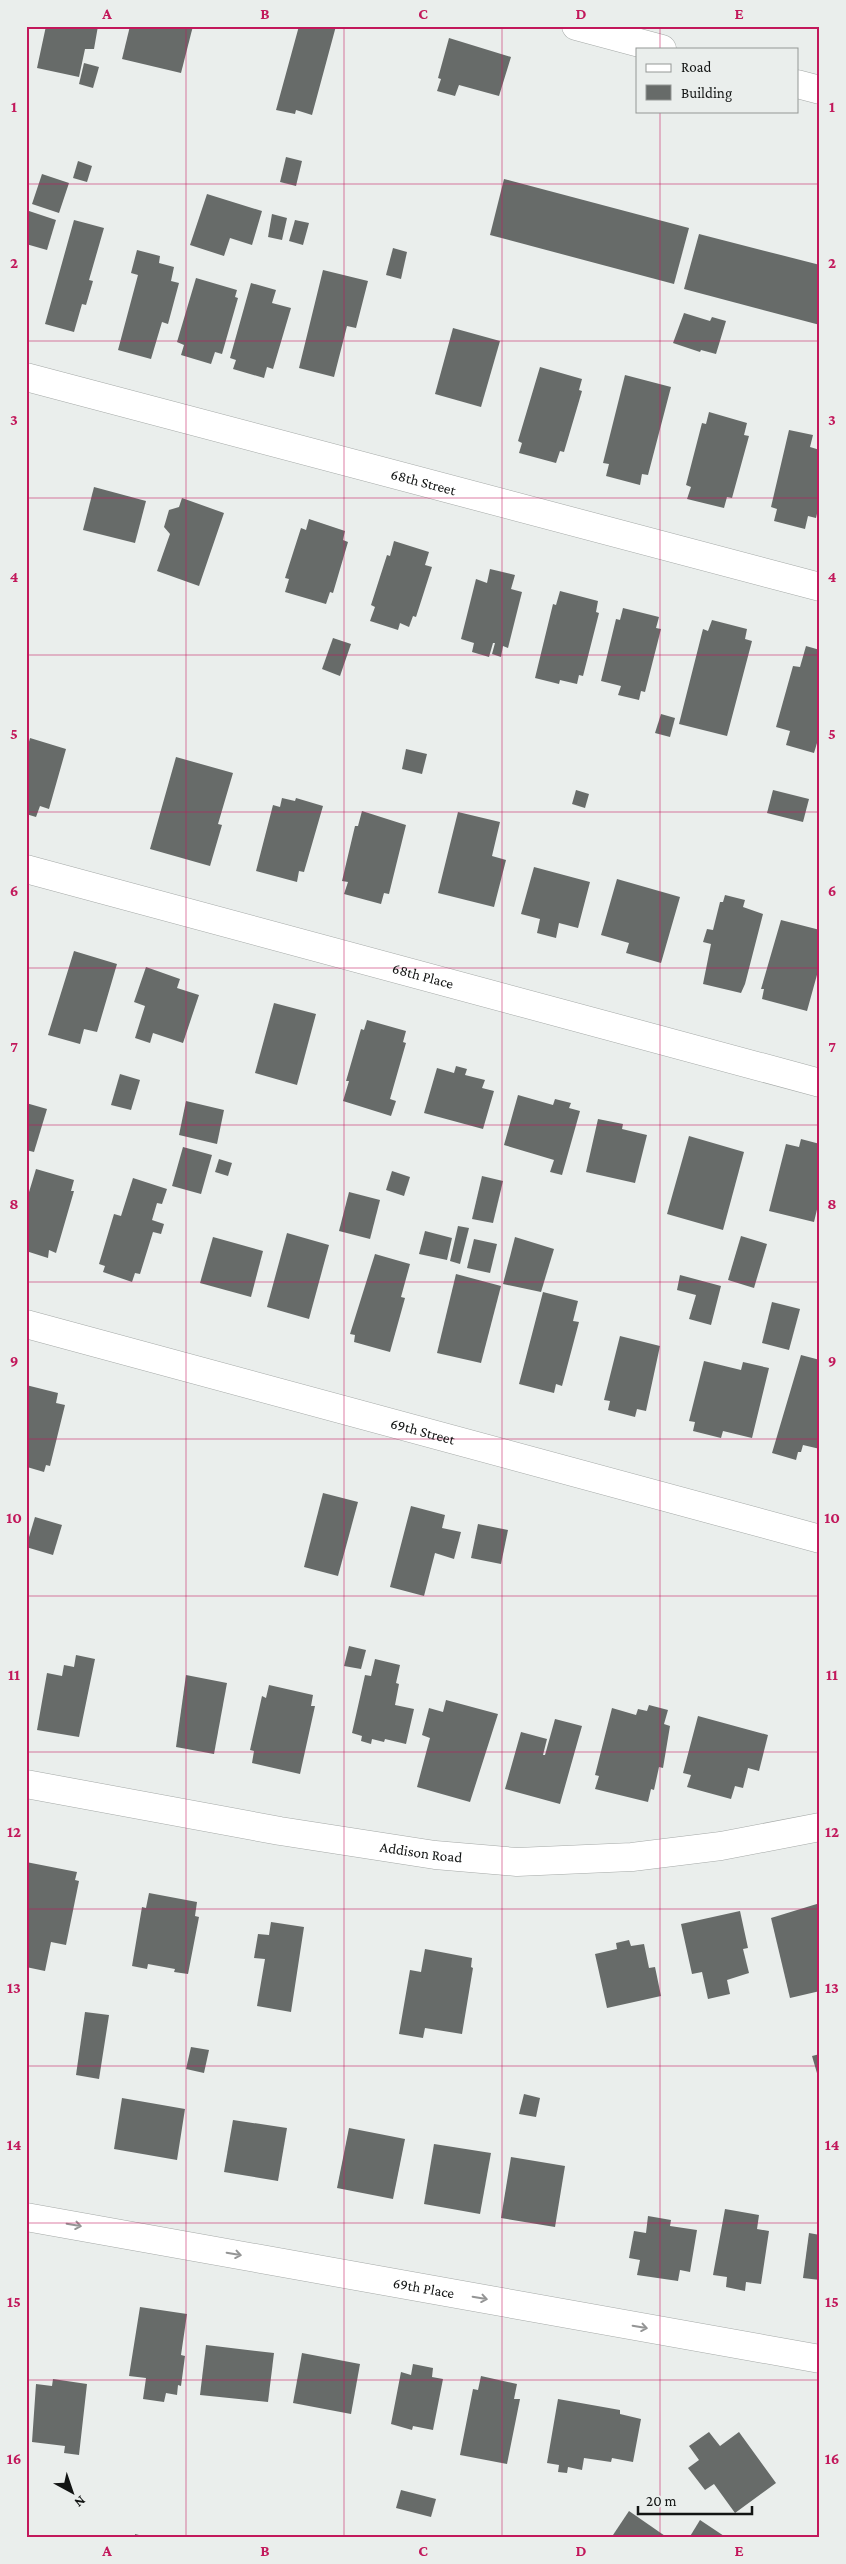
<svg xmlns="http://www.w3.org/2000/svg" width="846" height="2564" viewBox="0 0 846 2564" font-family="'Crimson Pro',serif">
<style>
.building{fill:#676b69}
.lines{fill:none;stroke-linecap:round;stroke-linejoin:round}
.street-casing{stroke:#a5a9a7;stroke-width:29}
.secondary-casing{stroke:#a5a9a7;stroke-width:29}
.street{stroke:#fff;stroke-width:28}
.secondary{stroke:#fff;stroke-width:28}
.oneway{stroke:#949595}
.grid{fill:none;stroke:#c2185b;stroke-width:1;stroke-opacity:0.55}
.labels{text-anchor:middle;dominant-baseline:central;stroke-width:4;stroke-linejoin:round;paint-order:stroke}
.street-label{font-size:15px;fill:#121413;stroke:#eaeeec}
.neatline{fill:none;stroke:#c2185b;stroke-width:2}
.grid-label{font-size:16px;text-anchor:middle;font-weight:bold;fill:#c2185b}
</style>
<rect width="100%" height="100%" fill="#eaeeec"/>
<g class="building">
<polygon points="46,26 98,26 94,49 85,49 79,77 37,68"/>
<polygon points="130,26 193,26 181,73 122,59"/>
<polygon points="299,26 336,26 312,115 296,110 295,114 276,110"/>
<polygon points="449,38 511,57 499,96 459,85 455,96 437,91 441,79 438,78"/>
<polygon points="84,63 99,67 93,88 79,84"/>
<polygon points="286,157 302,161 296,186 280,182"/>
<polygon points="78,161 92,166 87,182 73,178"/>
<polygon points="42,174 69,183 59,213 32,204"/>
<polygon points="504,179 689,228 674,284 490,235"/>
<polygon points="207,194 262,211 252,245 230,238 224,256 190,245"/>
<polygon points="29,211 56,220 47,250 26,244 26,220"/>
<polygon points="272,214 287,218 282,240 268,237"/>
<polygon points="74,220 104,228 89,280 93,281 86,305 82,304 74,332 45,324"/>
<polygon points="295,220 309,223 303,245 289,241"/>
<polygon points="699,234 820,265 820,325 684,289"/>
<polygon points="393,248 407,252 401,279 386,275"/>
<polygon points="137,250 160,256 159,263 174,267 171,281 179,283 168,324 162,322 151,359 118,350 138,275 131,273"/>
<polygon points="323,270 368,281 356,328 347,326 334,377 299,368"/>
<polygon points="196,278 237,290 235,297 238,298 222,354 215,352 211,364 181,355 184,345 177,342"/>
<polygon points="251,283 276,290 272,303 291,308 273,369 267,367 264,378 233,369 236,360 230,358"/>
<polygon points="684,313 710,321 712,317 726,321 716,354 701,350 700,352 673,343"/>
<polygon points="453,328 500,341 481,407 435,394"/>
<polygon points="540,367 582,379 579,390 582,391 564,452 560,451 556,463 519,453 522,443 518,441"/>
<polygon points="625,375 671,387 648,475 642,474 640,485 606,476 609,464 603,463"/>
<polygon points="709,412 747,423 744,435 749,436 732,498 727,497 724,508 687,499 691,487 686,485 702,423 706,424"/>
<polygon points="789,430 813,435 810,447 820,450 820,501 816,518 808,516 805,529 774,521 777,509 771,507"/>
<polygon points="94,487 146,501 135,543 83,530"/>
<polygon points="182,498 224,513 199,586 157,571 170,534 164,527 169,510 179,507"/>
<polygon points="309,519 345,531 343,540 348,542 333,593 330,592 326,604 285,592 289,579 285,578 301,528 306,530"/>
<polygon points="394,541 429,552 425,565 432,567 416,617 413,616 409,627 400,623 398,630 370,621 375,607 371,605 387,555 390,556"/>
<polygon points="490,569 515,575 511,589 522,592 508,648 503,646 501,657 492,654 495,643 493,643 489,657 472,652 474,643 461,639 476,579 487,583"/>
<polygon points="560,591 598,601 596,612 599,613 583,676 579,675 577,684 560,680 559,684 535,678 553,604 556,605"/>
<polygon points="623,608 659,617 656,628 661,629 645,692 641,691 639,700 618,695 621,686 601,681 616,619 620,620"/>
<polygon points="712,620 747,629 745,639 752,641 727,736 679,724 703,629 708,631"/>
<polygon points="333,638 351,644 340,676 322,669"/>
<polygon points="806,646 820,650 820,733 814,753 786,745 790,731 776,727 793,666 800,667"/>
<polygon points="661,714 675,718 670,737 655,733"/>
<polygon points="30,738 66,749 49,809 40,806 36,817 26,814 26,753"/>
<polygon points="406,749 427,754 422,774 402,769"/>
<polygon points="176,757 233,773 218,824 222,825 210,866 150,849"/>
<polygon points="576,790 589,794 585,808 572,804"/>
<polygon points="773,790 809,799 803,822 767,813"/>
<polygon points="282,798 295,801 296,798 323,806 304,872 299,871 297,882 256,871 273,805 280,807"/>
<polygon points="362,811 406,825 389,894 384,893 381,904 344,894 348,882 342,881 355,826 358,826"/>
<polygon points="458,812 500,822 492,856 506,860 494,907 438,893"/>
<polygon points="534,867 590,882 578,928 559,923 556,938 537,933 540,919 521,914"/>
<polygon points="617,879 680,897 661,963 626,953 629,943 601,935"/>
<polygon points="725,895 745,900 743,907 763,914 745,984 741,993 703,984 711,944 703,942 707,929 713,930 720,902 723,902"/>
<polygon points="781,920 820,930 820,964 807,1011 762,999 764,989 761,989"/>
<polygon points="74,951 117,964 97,1032 84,1029 80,1044 48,1035"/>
<polygon points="146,967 180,979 177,988 199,995 183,1043 153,1033 150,1043 135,1038 145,1006 134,1002"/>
<polygon points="274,1003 316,1014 297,1085 255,1073"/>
<polygon points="367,1020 406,1031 403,1042 406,1043 390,1099 396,1101 391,1116 343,1101 349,1081 346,1081 361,1029 364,1030"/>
<polygon points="456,1066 467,1069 465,1075 485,1080 482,1088 494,1091 483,1129 424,1113 437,1068 454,1073"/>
<polygon points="120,1074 140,1080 131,1110 111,1105"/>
<polygon points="518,1095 553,1105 555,1099 571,1103 569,1108 580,1111 562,1175 550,1172 554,1160 504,1145"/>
<polygon points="186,1101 224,1110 217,1144 179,1135"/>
<polygon points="26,1103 47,1109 34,1152 26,1150"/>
<polygon points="598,1119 623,1124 622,1129 647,1135 635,1183 586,1172"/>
<polygon points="689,1136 744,1152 723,1230 667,1214"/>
<polygon points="801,1139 820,1144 820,1197 814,1222 769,1211 786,1144 799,1147"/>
<polygon points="183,1147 212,1155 201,1194 172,1186"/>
<polygon points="219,1159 232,1163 228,1176 215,1172"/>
<polygon points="36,1169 74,1180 71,1191 74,1191 56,1253 49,1250 48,1258 26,1251 26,1202"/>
<polygon points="392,1171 410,1177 404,1196 386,1190"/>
<polygon points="482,1176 503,1181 493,1223 472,1219"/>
<polygon points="133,1178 167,1189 162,1204 157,1203 152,1220 164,1224 161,1234 153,1232 140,1274 135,1273 132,1282 103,1272 105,1266 99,1264 114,1214 121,1216"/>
<polygon points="349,1192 380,1200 370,1239 339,1231"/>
<polygon points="458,1226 469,1228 460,1264 450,1261"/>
<polygon points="425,1231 452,1238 447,1260 419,1254"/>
<polygon points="287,1233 329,1245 309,1319 267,1307"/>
<polygon points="741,1236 767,1244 754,1288 728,1280"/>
<polygon points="213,1237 263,1251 251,1297 200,1283"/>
<polygon points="515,1237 554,1249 541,1292 503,1284"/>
<polygon points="474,1239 497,1244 490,1273 467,1268"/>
<polygon points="375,1254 410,1264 401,1297 405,1298 390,1352 354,1342 355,1335 350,1334"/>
<polygon points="456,1274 501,1286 481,1363 437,1353"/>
<polygon points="680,1275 721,1286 711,1325 689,1319 696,1295 677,1290"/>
<polygon points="543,1292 578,1301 573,1321 579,1322 562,1386 556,1384 554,1393 519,1384"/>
<polygon points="772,1302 800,1309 789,1350 762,1343"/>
<polygon points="620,1336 660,1346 646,1411 637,1409 635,1417 608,1410 610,1401 604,1400"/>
<polygon points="801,1355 820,1360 820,1449 803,1445 801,1452 798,1452 796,1460 772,1453"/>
<polygon points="704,1361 741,1370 743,1362 769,1368 752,1438 723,1431 721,1438 693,1431 695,1422 689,1421"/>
<polygon points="26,1385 58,1393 56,1403 65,1405 50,1466 46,1465 44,1472 27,1467"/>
<polygon points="323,1493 358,1502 338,1576 304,1567"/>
<polygon points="411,1506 445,1515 442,1528 461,1532 454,1559 435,1553 424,1596 390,1587"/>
<polygon points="35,1517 62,1525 53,1555 26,1547"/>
<polygon points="478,1524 508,1530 501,1564 471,1558"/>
<polygon points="349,1646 366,1650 361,1669 344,1666"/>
<polygon points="76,1655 95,1659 79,1737 37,1730 47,1673 62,1676 64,1665 74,1667"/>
<polygon points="375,1659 400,1665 396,1683 399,1684 395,1705 414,1709 406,1744 385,1739 384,1742 372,1739 371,1744 361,1741 362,1736 352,1733 365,1675 371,1676"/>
<polygon points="186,1675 227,1683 214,1754 176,1747"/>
<polygon points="269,1685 313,1695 311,1706 315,1706 300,1774 252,1763 254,1751 250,1750 262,1696 266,1698"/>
<polygon points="446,1700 498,1714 470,1802 417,1787 430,1738 422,1735 429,1708 443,1712"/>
<polygon points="649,1705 668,1710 664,1724 670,1726 663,1768 659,1767 654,1790 651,1789 648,1802 595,1789 599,1776 595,1775 612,1708 636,1715 638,1709 647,1711"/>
<polygon points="698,1716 768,1735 759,1771 748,1768 743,1788 735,1786 731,1799 687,1787 691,1775 683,1773"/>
<polygon points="555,1719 582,1726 560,1804 505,1789 521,1732 547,1739 543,1755 545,1755"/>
<polygon points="26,1862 77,1872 75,1880 79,1881 66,1945 51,1942 45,1971 26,1967"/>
<polygon points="149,1893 197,1902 195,1916 199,1917 188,1974 174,1972 175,1969 148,1964 147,1969 132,1966 142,1907 146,1908"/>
<polygon points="820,1903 820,1991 790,1998 771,1918"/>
<polygon points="740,1911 748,1948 743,1949 749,1973 727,1980 730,1994 708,1999 702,1972 692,1974 681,1924"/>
<polygon points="271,1922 304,1927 291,2012 257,2006 265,1959 254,1958 258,1934 269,1935"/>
<polygon points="629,1940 631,1946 644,1944 649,1968 655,1967 661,1996 607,2008 595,1954 617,1949 616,1943"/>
<polygon points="425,1949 472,1958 471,1967 473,1968 462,2034 425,2028 423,2038 399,2034 410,1970 421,1972"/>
<polygon points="85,2012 109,2015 99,2079 76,2075"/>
<polygon points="191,2047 209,2050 204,2073 186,2069"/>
<polygon points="820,2054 820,2080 819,2080 812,2056"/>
<polygon points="524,2094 540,2098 536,2117 519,2114"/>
<polygon points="122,2098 185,2109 177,2160 114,2149"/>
<polygon points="233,2120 287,2128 278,2181 224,2172"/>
<polygon points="349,2128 405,2139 393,2199 337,2188"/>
<polygon points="434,2144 491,2153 480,2214 424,2204"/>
<polygon points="511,2157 565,2166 555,2227 501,2218"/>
<polygon points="725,2209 759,2215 757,2229 769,2231 761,2284 746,2282 745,2291 726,2287 727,2277 713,2275"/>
<polygon points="648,2216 671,2220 670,2226 697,2230 690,2272 680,2270 678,2281 637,2275 640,2260 629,2258 634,2231 646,2233"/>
<polygon points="809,2233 820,2235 820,2280 803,2278"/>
<polygon points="140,2307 187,2314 181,2355 185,2356 181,2386 178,2385 177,2395 166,2393 164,2402 143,2399 146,2378 129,2376"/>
<polygon points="206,2345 274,2353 268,2402 200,2395"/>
<polygon points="302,2353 360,2364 351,2414 293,2403"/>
<polygon points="413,2364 433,2368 432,2377 443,2379 433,2430 413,2426 412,2430 391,2424 401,2372 411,2375"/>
<polygon points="481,2376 517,2384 514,2399 520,2399 507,2464 460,2455 473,2389 478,2390"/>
<polygon points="53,2379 87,2384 79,2455 64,2453 65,2446 32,2442 36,2384 52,2386"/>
<polygon points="558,2399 620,2410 620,2414 641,2419 633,2462 612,2458 611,2462 584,2458 582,2470 568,2467 567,2473 558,2472 559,2465 547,2463"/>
<polygon points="709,2432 720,2446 739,2432 776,2483 735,2513 714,2484 705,2490 688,2468 699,2460 689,2446"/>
<polygon points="401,2490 436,2499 431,2517 396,2508"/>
<polygon points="629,2511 668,2538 611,2538"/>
<polygon points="700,2520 727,2538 689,2538"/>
<polygon points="135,2534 147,2537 147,2538 135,2538"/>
</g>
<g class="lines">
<defs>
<g id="street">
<polyline points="576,26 662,49"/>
<polyline points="797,84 820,90"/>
<path id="s1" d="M26 377 820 587"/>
<path id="s2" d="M26 869 820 1083"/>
<path id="s3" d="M26 1324 820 1539"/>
<path id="s4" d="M26 2217 820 2359"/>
</g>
<g id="secondary">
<path id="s5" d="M26 1784 280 1831 435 1855 517 1862 632 1857 721 1846 820 1827"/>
</g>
</defs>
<use href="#street" class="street-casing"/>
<use href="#secondary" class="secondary-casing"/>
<use href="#street" class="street"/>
<use href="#secondary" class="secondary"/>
</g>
<defs><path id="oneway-shaft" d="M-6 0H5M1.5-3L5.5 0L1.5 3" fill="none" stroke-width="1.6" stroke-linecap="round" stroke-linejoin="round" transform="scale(1.25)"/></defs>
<g class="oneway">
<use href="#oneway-shaft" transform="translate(74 2225) rotate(10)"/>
<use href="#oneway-shaft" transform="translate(234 2254) rotate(10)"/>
<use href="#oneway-shaft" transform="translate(480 2298) rotate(10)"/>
<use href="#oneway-shaft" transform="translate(640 2327) rotate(10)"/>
</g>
<path class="grid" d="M186 26V2538M344 26V2538M502 26V2538M660 26V49M660 111V2538M26 184H820M26 341H820M26 498H820M26 655H820M26 812H820M26 968H820M26 1125H820M26 1282H820M26 1439H820M26 1596H820M26 1752H820M26 1909H820M26 2066H820M26 2223H820M26 2380H820"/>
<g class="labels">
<g class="street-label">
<text stroke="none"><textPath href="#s1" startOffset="411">68th Street</textPath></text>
<text stroke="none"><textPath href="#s2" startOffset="411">68th Place</textPath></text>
<text stroke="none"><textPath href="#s3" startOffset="411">69th Street</textPath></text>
<text stroke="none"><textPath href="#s5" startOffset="401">Addison Road</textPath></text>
<text stroke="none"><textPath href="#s4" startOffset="404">69th Place</textPath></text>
</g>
</g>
<rect width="846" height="2564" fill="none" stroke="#eaeeec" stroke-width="55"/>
<rect x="636" y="48" width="162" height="65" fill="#eaeeec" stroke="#949795"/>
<rect x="646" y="64" width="25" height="8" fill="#ffffff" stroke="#949795"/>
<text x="681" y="72" font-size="15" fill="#121413">Road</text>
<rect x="646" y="85" width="25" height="15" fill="#676b69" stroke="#949795"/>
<text x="681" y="98" font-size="15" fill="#121413">Building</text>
<g transform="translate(72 2492) rotate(140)" stroke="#eaeeec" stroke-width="4" paint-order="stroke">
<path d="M0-4L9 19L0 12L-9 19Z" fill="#121413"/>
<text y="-8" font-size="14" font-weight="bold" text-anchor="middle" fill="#121413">N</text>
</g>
<path d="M638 2506v8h114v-8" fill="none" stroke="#121413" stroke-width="2.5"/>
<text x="646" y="2506" font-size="15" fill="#121413" stroke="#eaeeec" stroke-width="4" paint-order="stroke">20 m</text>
<rect x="28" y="28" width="790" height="2508" class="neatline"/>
<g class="grid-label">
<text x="107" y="19">A</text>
<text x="265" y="19">B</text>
<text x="423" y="19">C</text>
<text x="581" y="19">D</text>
<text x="739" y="19">E</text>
<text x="14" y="112">1</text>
<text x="832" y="112">1</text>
<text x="14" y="268">2</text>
<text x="832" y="268">2</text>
<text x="14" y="425">3</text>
<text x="832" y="425">3</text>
<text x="14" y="582">4</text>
<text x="832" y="582">4</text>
<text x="14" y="739">5</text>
<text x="832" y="739">5</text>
<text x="14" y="896">6</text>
<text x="832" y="896">6</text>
<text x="14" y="1052">7</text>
<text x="832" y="1052">7</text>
<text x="14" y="1209">8</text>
<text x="832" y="1209">8</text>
<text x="14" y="1366">9</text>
<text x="832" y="1366">9</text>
<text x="14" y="1523">10</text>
<text x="832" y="1523">10</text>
<text x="14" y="1680">11</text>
<text x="832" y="1680">11</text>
<text x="14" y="1837">12</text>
<text x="832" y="1837">12</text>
<text x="14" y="1993">13</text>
<text x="832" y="1993">13</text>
<text x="14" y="2150">14</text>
<text x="832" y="2150">14</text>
<text x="14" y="2307">15</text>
<text x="832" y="2307">15</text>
<text x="14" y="2464">16</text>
<text x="832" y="2464">16</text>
<text x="107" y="2556">A</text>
<text x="265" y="2556">B</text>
<text x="423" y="2556">C</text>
<text x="581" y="2556">D</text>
<text x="739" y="2556">E</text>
</g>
</svg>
